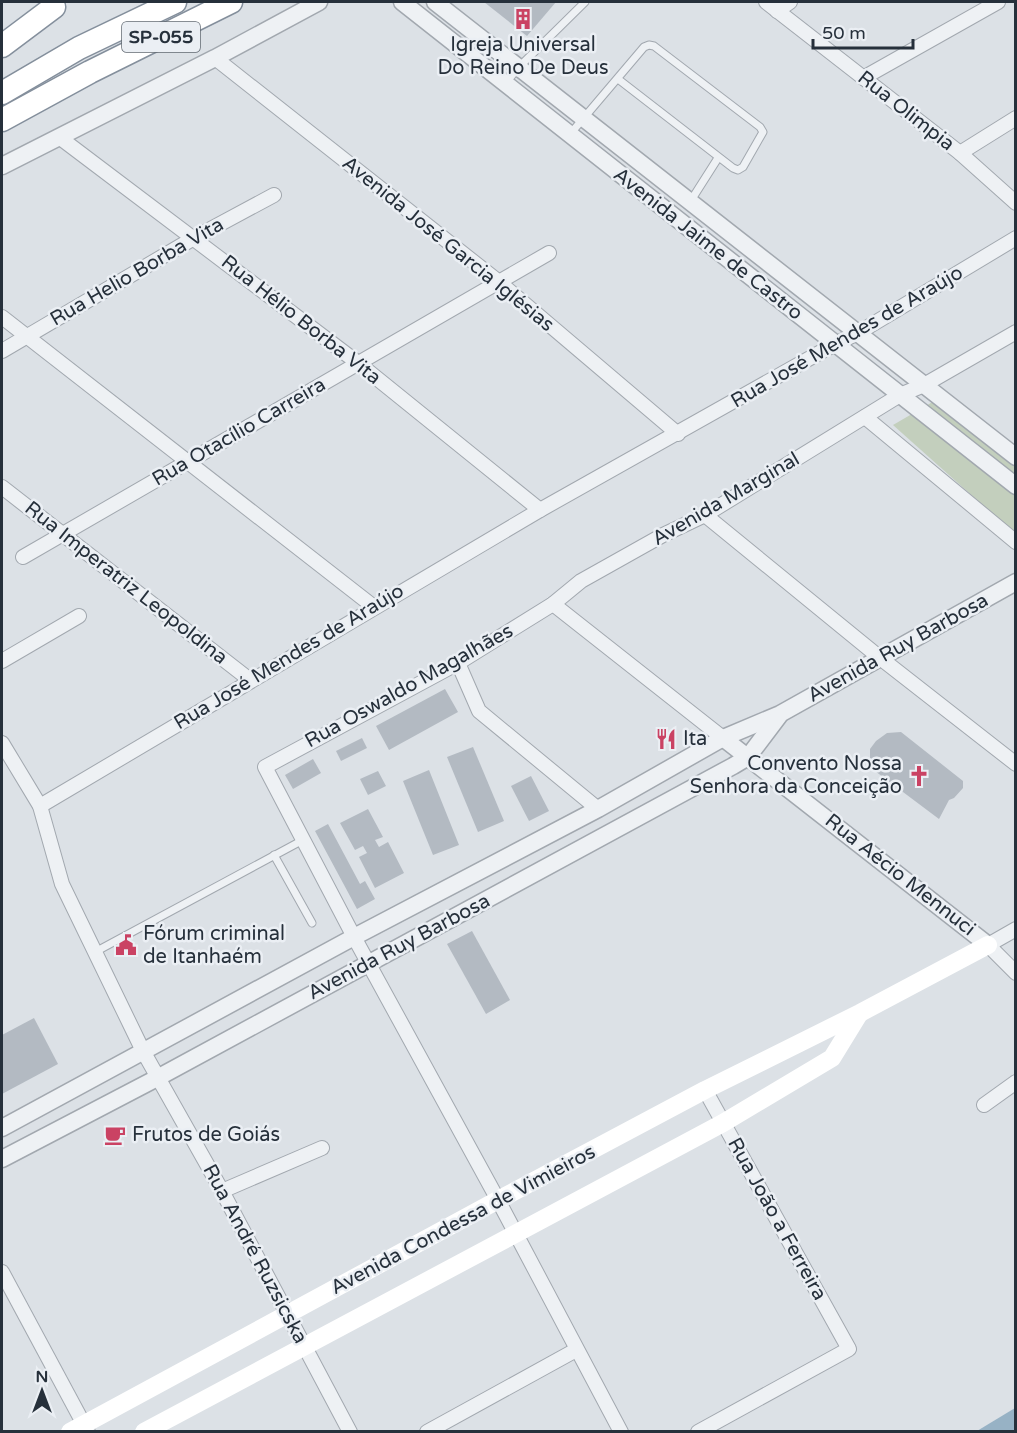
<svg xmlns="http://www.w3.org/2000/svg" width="1017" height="1433" viewBox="0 0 1017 1433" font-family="'Varela Round',sans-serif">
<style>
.green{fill:#c3cfbd}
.water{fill:#97b2c5}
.building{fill:#b3bac2}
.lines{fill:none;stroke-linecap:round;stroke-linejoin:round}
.service-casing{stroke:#a2a8af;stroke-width:9}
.minor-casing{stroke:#a2a8af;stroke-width:16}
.tertiary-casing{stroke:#a2a8af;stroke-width:19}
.trunk-casing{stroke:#848f9c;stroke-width:25}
.service{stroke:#eef1f4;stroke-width:7}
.minor{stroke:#eef1f4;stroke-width:14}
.tertiary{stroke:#eef1f4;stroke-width:16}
.secondary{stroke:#fff;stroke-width:18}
.trunk{stroke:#fff;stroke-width:22}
.labels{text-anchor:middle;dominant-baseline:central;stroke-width:5;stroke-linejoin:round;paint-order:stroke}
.shield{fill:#ebeff4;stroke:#616972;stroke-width:1.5}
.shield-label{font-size:18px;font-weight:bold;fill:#26303b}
.poi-label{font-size:20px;fill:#26303b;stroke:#ebeff4;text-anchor:start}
.street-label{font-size:20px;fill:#26303b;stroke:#ebeff4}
</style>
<rect width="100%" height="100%" fill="#dce1e6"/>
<polygon class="green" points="936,400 1015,462 1015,534 893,425"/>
<polygon class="water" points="1015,1408 1015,1431 977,1431"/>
<g class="building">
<polygon points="484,2 556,2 527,36"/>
<polygon points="445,689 458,712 389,750 376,726"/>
<polygon points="901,732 963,781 963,788 954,798 949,800 939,819 875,771 870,762 870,749 876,741 887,733"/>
<polygon points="362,738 367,748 341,761 336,751"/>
<polygon points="473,747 504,821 478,832 447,757"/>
<polygon points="313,759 321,773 293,789 285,775"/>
<polygon points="429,770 459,845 433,855 403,781"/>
<polygon points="378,771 386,786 368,795 360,779"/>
<polygon points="531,776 549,811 529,821 511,786"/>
<polygon points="368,809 383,837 375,840 379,847 388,842 404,873 375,888 359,857 367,853 363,846 355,850 340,823"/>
<polygon points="328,824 360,884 365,881 375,899 357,909 315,831"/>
<polygon points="472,931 510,1000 486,1014 447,944"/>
<polygon points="34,1018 58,1064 2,1094 2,1035"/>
</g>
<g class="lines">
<defs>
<g id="service">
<polyline points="505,84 518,68 585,2"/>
<polyline points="571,133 644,47 649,45 654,46 760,127 763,132 743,167 738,170 733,168 618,79"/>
<polyline points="690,202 718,158"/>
<polyline points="274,855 312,923"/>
<polyline points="95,952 303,840"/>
</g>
<g id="minor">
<polyline points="766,2 960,153 1016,203"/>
<polyline points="777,11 790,2"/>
<polyline points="215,58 499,282 678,434"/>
<polyline points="863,78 998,2"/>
<polyline points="59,137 358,363 540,510"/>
<polyline points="960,153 1016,118"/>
<polyline points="2,317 374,607"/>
<polyline points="2,351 194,238 274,195"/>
<polyline points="865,417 1016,542"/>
<polyline points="2,487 250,680"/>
<polyline points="705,515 879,657 1016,764"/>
<polyline points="23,557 549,253"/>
<polyline points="553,604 723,738"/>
<polyline points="2,661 79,616"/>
<polyline points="458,663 479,711 598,809"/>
<polyline points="2,743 40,806 62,884 143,1051 222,1191 350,1432"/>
<polyline points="40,806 540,510 835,344 858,333 1016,238"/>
<polyline points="1016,929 988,945 1016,973"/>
<polyline points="984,1105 1016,1082"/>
<polyline points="222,1191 322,1148"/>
<polyline points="2,1272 88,1432"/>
<polyline points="427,1432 576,1350"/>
<polyline points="621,1432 498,1200 354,937 265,767 458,663 553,604 581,581 663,535 705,515 900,395 924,385 1016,332"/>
<polyline points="698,1432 849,1349 705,1090"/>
</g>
<g id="tertiary">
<polyline points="402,2 1016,486"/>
<polyline points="435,2 1016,457"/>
<polyline points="2,166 215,58 319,2"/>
<polyline points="723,738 988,945"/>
<polyline points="2,1128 354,937 598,809 723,738 780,714 1016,582"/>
<polyline points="2,1159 159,1077 733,766 748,757 779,716"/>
</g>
<g id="trunk">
<polyline points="2,46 54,7"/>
<polyline points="2,93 79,48 175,2"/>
<polyline points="2,120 90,72 231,2"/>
</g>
</defs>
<use href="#service" class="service-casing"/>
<use href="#minor" class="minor-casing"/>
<use href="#tertiary" class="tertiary-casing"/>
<use href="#trunk" class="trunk-casing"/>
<use href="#service" class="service"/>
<use href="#minor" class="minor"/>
<use href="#tertiary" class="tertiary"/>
<g class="secondary">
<polyline points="70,1432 498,1200 705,1090 860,1013 988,945"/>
<polyline points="144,1432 723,1123 832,1058 859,1014"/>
</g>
<use href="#trunk" class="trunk"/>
</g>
<defs>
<symbol id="building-bare" viewBox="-9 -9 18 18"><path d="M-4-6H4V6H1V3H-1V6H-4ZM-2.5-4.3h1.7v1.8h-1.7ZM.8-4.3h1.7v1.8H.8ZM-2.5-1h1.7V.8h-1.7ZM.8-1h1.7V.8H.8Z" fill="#ca4263" stroke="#ebeff4" stroke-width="2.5" paint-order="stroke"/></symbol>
<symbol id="restaurant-bare" viewBox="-9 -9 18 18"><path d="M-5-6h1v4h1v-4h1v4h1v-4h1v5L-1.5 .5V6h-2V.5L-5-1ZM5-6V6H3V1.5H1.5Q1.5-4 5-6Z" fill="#ca4263" stroke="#ebeff4" stroke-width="2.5" paint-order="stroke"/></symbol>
<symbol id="church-bare" viewBox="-9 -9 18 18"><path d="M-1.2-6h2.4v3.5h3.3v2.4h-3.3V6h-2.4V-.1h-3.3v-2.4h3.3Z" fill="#ca4263" stroke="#ebeff4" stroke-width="2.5" paint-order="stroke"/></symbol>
<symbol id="civic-bare" viewBox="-9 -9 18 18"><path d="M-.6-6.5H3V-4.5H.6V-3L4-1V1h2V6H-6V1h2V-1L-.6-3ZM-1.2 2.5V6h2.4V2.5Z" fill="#ca4263" stroke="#ebeff4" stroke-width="2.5" paint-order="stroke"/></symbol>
<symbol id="cafe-bare" viewBox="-9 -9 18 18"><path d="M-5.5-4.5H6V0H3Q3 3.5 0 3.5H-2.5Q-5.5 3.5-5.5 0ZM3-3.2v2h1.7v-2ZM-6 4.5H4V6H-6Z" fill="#ca4263" stroke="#ebeff4" stroke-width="2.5" paint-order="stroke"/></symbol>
</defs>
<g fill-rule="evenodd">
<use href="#building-bare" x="508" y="4" width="30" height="30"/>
<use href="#restaurant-bare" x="651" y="724" width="30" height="30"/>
<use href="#church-bare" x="904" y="761" width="30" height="30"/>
<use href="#civic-bare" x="111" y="930" width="30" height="30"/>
<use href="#cafe-bare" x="100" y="1120" width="30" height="30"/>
</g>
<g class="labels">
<rect class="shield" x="122" y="22" width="78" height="30" rx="4.5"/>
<g class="shield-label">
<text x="161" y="37">SP-055</text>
</g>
<g class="poi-label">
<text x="523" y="45" text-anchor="middle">Igreja Universal<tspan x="523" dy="23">Do Reino De Deus</tspan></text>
<text x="683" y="739">Ita</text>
<text x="902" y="764" text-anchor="end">Convento Nossa<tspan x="902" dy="23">Senhora da Conceição</tspan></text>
<text x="143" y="934">Fórum criminal<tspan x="143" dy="23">de Itanhaém</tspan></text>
<text x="132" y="1135">Frutos de Goiás</text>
</g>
<g class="street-label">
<text transform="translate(906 111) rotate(38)">Rua Olimpia</text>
<text transform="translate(448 244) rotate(39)">Avenida José Garcia Iglésias</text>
<text transform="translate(708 244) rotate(38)">Avenida Jaime de Castro</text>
<text transform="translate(137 272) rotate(-30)">Rua Helio Borba Vita</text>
<text transform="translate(301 320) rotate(38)">Rua Hélio Borba Vita</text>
<text transform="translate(847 337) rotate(-30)">Rua José Mendes de Araújo</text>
<text transform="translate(239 432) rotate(-30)">Rua Otacílio Carreira</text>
<text transform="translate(726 499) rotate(-30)">Avenida Marginal</text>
<text transform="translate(126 583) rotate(38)">Rua Imperatriz Leopoldina</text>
<text transform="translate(898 648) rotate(-29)">Avenida Ruy Barbosa</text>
<text transform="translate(289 657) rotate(-31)">Rua José Mendes de Araújo</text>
<text transform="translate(409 686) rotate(-29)">Rua Oswaldo Magalhães</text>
<text transform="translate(900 875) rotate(38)">Rua Aécio Mennuci</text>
<text transform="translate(399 947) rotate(-28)">Avenida Ruy Barbosa</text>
<text transform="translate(777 1219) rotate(61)">Rua João a Ferreira</text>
<text transform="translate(463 1220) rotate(-28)">Avenida Condessa de Vimieiros</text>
<text transform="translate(255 1254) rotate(62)">Rua André Ruzsicska</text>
</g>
</g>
<rect width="1017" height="1433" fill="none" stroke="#26303b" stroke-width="6"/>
<g transform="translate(42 1391)" stroke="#ebeff4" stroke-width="4.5" paint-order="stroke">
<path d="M0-4.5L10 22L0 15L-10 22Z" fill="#26303b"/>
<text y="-9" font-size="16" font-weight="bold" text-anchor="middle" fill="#26303b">N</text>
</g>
<path d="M813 39v9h100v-9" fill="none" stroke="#26303b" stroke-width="3"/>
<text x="822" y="39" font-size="18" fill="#26303b" stroke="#ebeff4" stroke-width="4.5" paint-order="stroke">50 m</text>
</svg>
